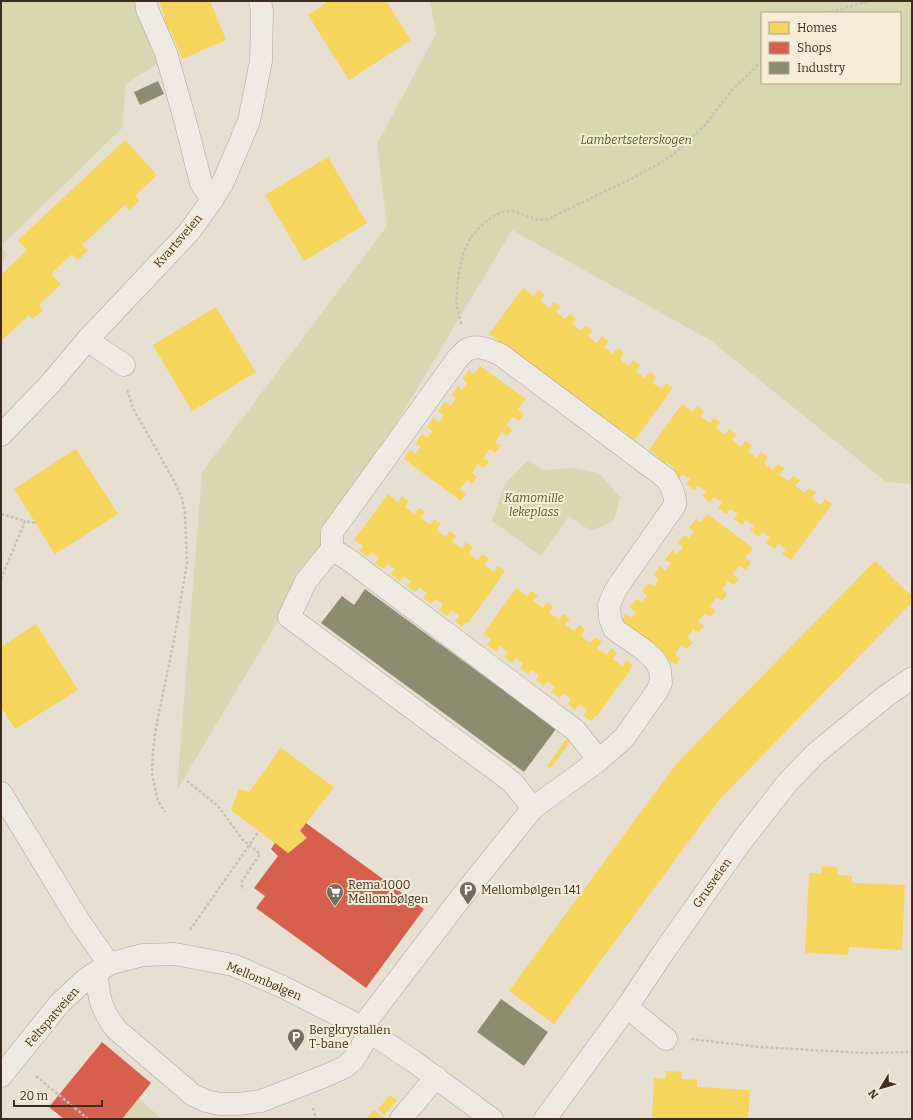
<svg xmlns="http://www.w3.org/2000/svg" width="913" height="1120" viewBox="0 0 913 1120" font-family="Bitter,serif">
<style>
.green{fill:#d8d7b2;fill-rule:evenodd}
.homes{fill:#f6d55c}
.shops{fill:#d6604d}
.industry{fill:#8c8c6e}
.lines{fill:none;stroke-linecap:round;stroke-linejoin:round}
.minor-casing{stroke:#ada499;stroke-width:23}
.path{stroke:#c8c1b8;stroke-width:2.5;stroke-dasharray:3 2;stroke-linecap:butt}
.minor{stroke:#efeae2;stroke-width:22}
.labels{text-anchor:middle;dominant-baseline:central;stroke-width:4;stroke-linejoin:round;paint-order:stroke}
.park-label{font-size:12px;font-style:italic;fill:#4f5a25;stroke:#f7edd7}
.street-label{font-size:12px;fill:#3d2c1f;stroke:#f7edd7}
.poi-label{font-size:12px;fill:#3d2c1f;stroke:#f7edd7;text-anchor:start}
</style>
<rect width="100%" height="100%" fill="#e7dfd1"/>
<g class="green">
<polygon points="1,1 147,1 168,57 126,84 122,128 1,246 8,255 1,262"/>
<path d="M430 1H912V484L886 482 710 340 512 230 177 790 202 472 387 226 377 144 436 34ZM762 13H900V83H762Z"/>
<polygon points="528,460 542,470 574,468 599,473 620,497 614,521 591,531 569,516 541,556 492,521 504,485"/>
<polygon points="138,1098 161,1118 160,1119 122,1119"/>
</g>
<g class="homes">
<polygon points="159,1 210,1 226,40 182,59 170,30 165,32 160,19 165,17"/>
<polygon points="329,1 386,1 411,40 349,80 308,15"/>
<polygon points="125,140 157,175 135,196 139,201 129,210 125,205 82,245 88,250 78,260 72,254 51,274 61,284 39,305 43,310 33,319 29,315 1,341 1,275 27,250 18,240"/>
<polygon points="328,157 367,223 304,261 265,195"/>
<polygon points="523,288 534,296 538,290 545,295 540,301 550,308 554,302 560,306 556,312 565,319 570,314 576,319 572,324 581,331 586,325 592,330 588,336 597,343 602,336 609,341 604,347 613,354 618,348 624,352 620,359 629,366 633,360 640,365 636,371 645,378 650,372 656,377 652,383 662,389 666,383 673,388 631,445 622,438 626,433 619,428 615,433 607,427 610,422 603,416 599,421 591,415 594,410 587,405 583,410 574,404 578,398 571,393 567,398 558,392 562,387 555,381 551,386 497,341 498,340 489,334"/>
<polygon points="216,307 256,372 192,411 153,345"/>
<polygon points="480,366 526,399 518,409 524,414 519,421 513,417 506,425 512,430 507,436 502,432 495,442 501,446 495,453 490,449 483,458 489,462 484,468 478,464 472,473 477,477 472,484 467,480 460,489 466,494 461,501 404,459 410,450 415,454 421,447 416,443 422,434 427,438 433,431 427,427 433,418 439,422 444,415 438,411 445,402 451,406 456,398 451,395 458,386 462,390 467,383 463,379 469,370 474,374"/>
<polygon points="682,404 693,412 697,406 704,411 700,416 710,423 714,418 720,422 716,428 725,435 729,429 736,434 732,440 741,447 745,441 752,445 748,451 757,458 761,452 768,457 764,463 773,470 778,464 784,468 779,475 789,481 793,476 800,480 795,486 805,493 809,488 816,492 812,498 821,505 825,499 832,504 791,560 782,554 786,549 778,544 775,549 766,543 770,538 762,532 759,537 750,530 754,526 746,520 742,525 734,519 738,514 730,509 726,514 718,508 722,502 714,497 710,502 702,496 706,491 698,486 695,490 686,484 690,479 682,474 679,479 670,473 674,467 666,462 663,467 654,461 658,456 649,450"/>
<polygon points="76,449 118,514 55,554 14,489"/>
<polygon points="388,494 398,502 402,496 409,501 405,507 414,514 419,508 425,512 420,518 430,525 434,519 441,524 436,530 446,537 450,531 456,536 452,542 462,549 466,542 473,547 468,554 478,560 482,554 489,558 484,565 494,572 498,566 505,571 500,577 501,577 468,623 466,622 462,627 455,621 459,616 451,610 447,616 439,610 443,604 435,599 431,604 423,598 427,593 419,587 415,592 407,586 411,581 403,576 400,581 391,574 395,569 387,564 384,569 375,563 379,558 371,552 368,557 359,551 363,546 354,540"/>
<polygon points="707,514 753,548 745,558 751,562 746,570 740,565 733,574 739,579 734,585 728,581 722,590 727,594 722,601 716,597 710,606 716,610 710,617 705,613 698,622 704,626 698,633 693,629 687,638 693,642 687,649 681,645 675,654 680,658 676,665 619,623 626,614 631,618 636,612 630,607 637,599 642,602 647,595 642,591 649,583 654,586 659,579 654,575 660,566 665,571 671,563 665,560 672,550 677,554 683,547 678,543 684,535 689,538 694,531 689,528 696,519 701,522"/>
<polygon points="875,561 912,596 912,602 720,799 554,1024 509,991 677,763"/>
<polygon points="516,588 527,596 531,591 538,595 533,601 543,608 547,602 553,607 549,612 559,620 563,614 570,619 565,624 574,631 579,625 585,630 581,636 590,643 595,637 602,642 597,648 607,655 611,648 617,653 613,659 622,666 626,660 633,665 629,671 630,671 596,717 595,716 591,721 583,715 587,710 579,704 575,710 568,704 571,699 564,693 560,698 551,692 555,687 547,681 544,686 536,680 539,675 532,670 528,674 520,668 523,664 516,658 512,663 504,657 508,652 500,646 496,652 487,645 491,640 483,634"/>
<polygon points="36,624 78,690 15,729 1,707 1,647"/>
<polygon points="566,739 570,742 551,768 547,766"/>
<polygon points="281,748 334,787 300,831 307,838 288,853 231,810 239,789 249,792"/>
<polygon points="822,866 837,867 837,875 852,876 852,883 905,885 902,950 849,947 848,955 805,953 809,873 821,874"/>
<polygon points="666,1071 682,1072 682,1079 697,1080 697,1087 750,1090 748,1119 652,1119 654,1078 666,1079"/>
<polygon points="390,1095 397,1100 384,1115 378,1109"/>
<polygon points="373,1110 385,1119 366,1119"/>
</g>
<g class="shops">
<polygon points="306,823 424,909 366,988 256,908 265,896 254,888 278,856 271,849 275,843 288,853 307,838 300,831"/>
<polygon points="102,1042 151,1083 122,1119 64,1119 49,1107"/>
</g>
<g class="industry">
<polygon points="158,81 164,94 140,105 134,92"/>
<polygon points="365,589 556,729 524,772 321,623 342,596 354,605"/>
<polygon points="501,999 548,1032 524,1066 477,1032"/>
</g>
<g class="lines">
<defs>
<g id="minor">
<polyline points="146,1 147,9 166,53 185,120 201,183 212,200"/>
<polyline points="88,339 100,349 124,365"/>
<polyline points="1,435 50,384 88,339 189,232 212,200 224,180 249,121 261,61 262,11 260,1"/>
<path d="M332 549V532L351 506 458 358C461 356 463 353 465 351 476 343 490 350 501 355L667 479C671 488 676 495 675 505L616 589 609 605 610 618 614 629 644 650 655 660 660 670 661 683 657 691 624 738 599 760 533 808 463 895 362 1027"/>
<polyline points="1,793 79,921 109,964"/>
<polyline points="533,808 512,782 289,617 306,581 332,549 349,560 575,730 599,760"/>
<path d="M97 972C98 996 101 1011 117 1030L193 1095 206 1101 220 1104H239L261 1101 325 1076 345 1067 354 1059 370 1032"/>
<polyline points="627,1007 666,1039"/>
<polyline points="1,1076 60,1003 86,979 109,964 127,959 143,955 175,954 233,965 283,987 362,1027 413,1061 492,1119"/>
<polyline points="401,1119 436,1077"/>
<polyline points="545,1119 627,1007 663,953 741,842 788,782 816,753 886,696 912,678"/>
</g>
</defs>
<use href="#minor" class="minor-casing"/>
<g class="path">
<polyline points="826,13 871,1"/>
<polyline points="461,324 456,301 459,271 464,251 471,237 482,225 493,216 503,212 513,211 539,220 548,219 639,175 673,155 705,125 732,90 762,61"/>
<polyline points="127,390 134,410 173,479 182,498 185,514 187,563 174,640 156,727 153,751 152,774 158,801 165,812"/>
<polyline points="1,514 25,521"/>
<polyline points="1,579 25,521 36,523"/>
<polyline points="187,781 218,806 243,840 260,854 242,881 242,890"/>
<polyline points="190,930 259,831"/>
<polyline points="691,1039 759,1047 864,1053 912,1052"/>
<polyline points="36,1076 88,1119"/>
<polyline points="313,1108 316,1119"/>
</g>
<use href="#minor" class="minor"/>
</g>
<defs>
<symbol id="parking-pin" viewBox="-11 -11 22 30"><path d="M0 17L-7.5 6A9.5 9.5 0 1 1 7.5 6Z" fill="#786b5d" stroke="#f7edd7"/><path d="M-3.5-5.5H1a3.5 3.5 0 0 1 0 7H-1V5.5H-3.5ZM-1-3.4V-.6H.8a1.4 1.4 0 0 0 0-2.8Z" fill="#fff"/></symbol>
<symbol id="supermarket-pin" viewBox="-11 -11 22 30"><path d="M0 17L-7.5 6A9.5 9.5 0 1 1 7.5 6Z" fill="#786b5d" stroke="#f7edd7"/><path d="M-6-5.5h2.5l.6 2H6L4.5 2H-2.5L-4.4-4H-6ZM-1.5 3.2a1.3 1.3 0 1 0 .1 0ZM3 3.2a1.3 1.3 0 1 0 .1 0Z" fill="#fff"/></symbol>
</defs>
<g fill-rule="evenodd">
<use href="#parking-pin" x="458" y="880" width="20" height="27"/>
<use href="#supermarket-pin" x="325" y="882" width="20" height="27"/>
<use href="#parking-pin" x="286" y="1027" width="20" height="27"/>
</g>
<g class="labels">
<g class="park-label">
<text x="636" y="140">Lambertseterskogen</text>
<text x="534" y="498">Kamomille<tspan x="534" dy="14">lekeplass</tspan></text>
</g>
<g class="street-label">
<text transform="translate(178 241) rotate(-49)">Kvartsveien</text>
<text transform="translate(712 883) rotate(-55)">Grusveien</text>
<text transform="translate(264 981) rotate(23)">Mellombølgen</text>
<text transform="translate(52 1017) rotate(-49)">Feltspatveien</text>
</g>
<g class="poi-label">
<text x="348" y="885">Rema 1000<tspan x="348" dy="14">Mellombølgen</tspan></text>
<text x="481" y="890">Mellombølgen 141</text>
<text x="309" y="1030">Bergkrystallen<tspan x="309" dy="14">T-bane</tspan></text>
</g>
</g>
<rect width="913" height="1120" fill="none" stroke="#3d2c1f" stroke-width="4"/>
<rect x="761" y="12" width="140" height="72" fill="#f7edd7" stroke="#ada08d"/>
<rect x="769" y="22" width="20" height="12" fill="#f6d55c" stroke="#ada08d"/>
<text x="797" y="32" font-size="12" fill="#3d2c1f">Homes</text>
<rect x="769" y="42" width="20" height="12" fill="#d6604d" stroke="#ada08d"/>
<text x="797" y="52" font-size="12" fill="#3d2c1f">Shops</text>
<rect x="769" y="62" width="20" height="12" fill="#8c8c6e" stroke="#ada08d"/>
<text x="797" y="72" font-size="12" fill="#3d2c1f">Industry</text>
<g transform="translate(881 1088) rotate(232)" stroke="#f7edd7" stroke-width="3" paint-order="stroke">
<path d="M0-3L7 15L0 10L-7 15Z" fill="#3d2c1f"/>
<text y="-6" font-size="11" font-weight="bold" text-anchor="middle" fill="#3d2c1f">N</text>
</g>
<path d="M14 1100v6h88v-6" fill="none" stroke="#3d2c1f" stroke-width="2"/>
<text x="20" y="1100" font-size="12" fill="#3d2c1f" stroke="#f7edd7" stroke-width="3" paint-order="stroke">20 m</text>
</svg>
